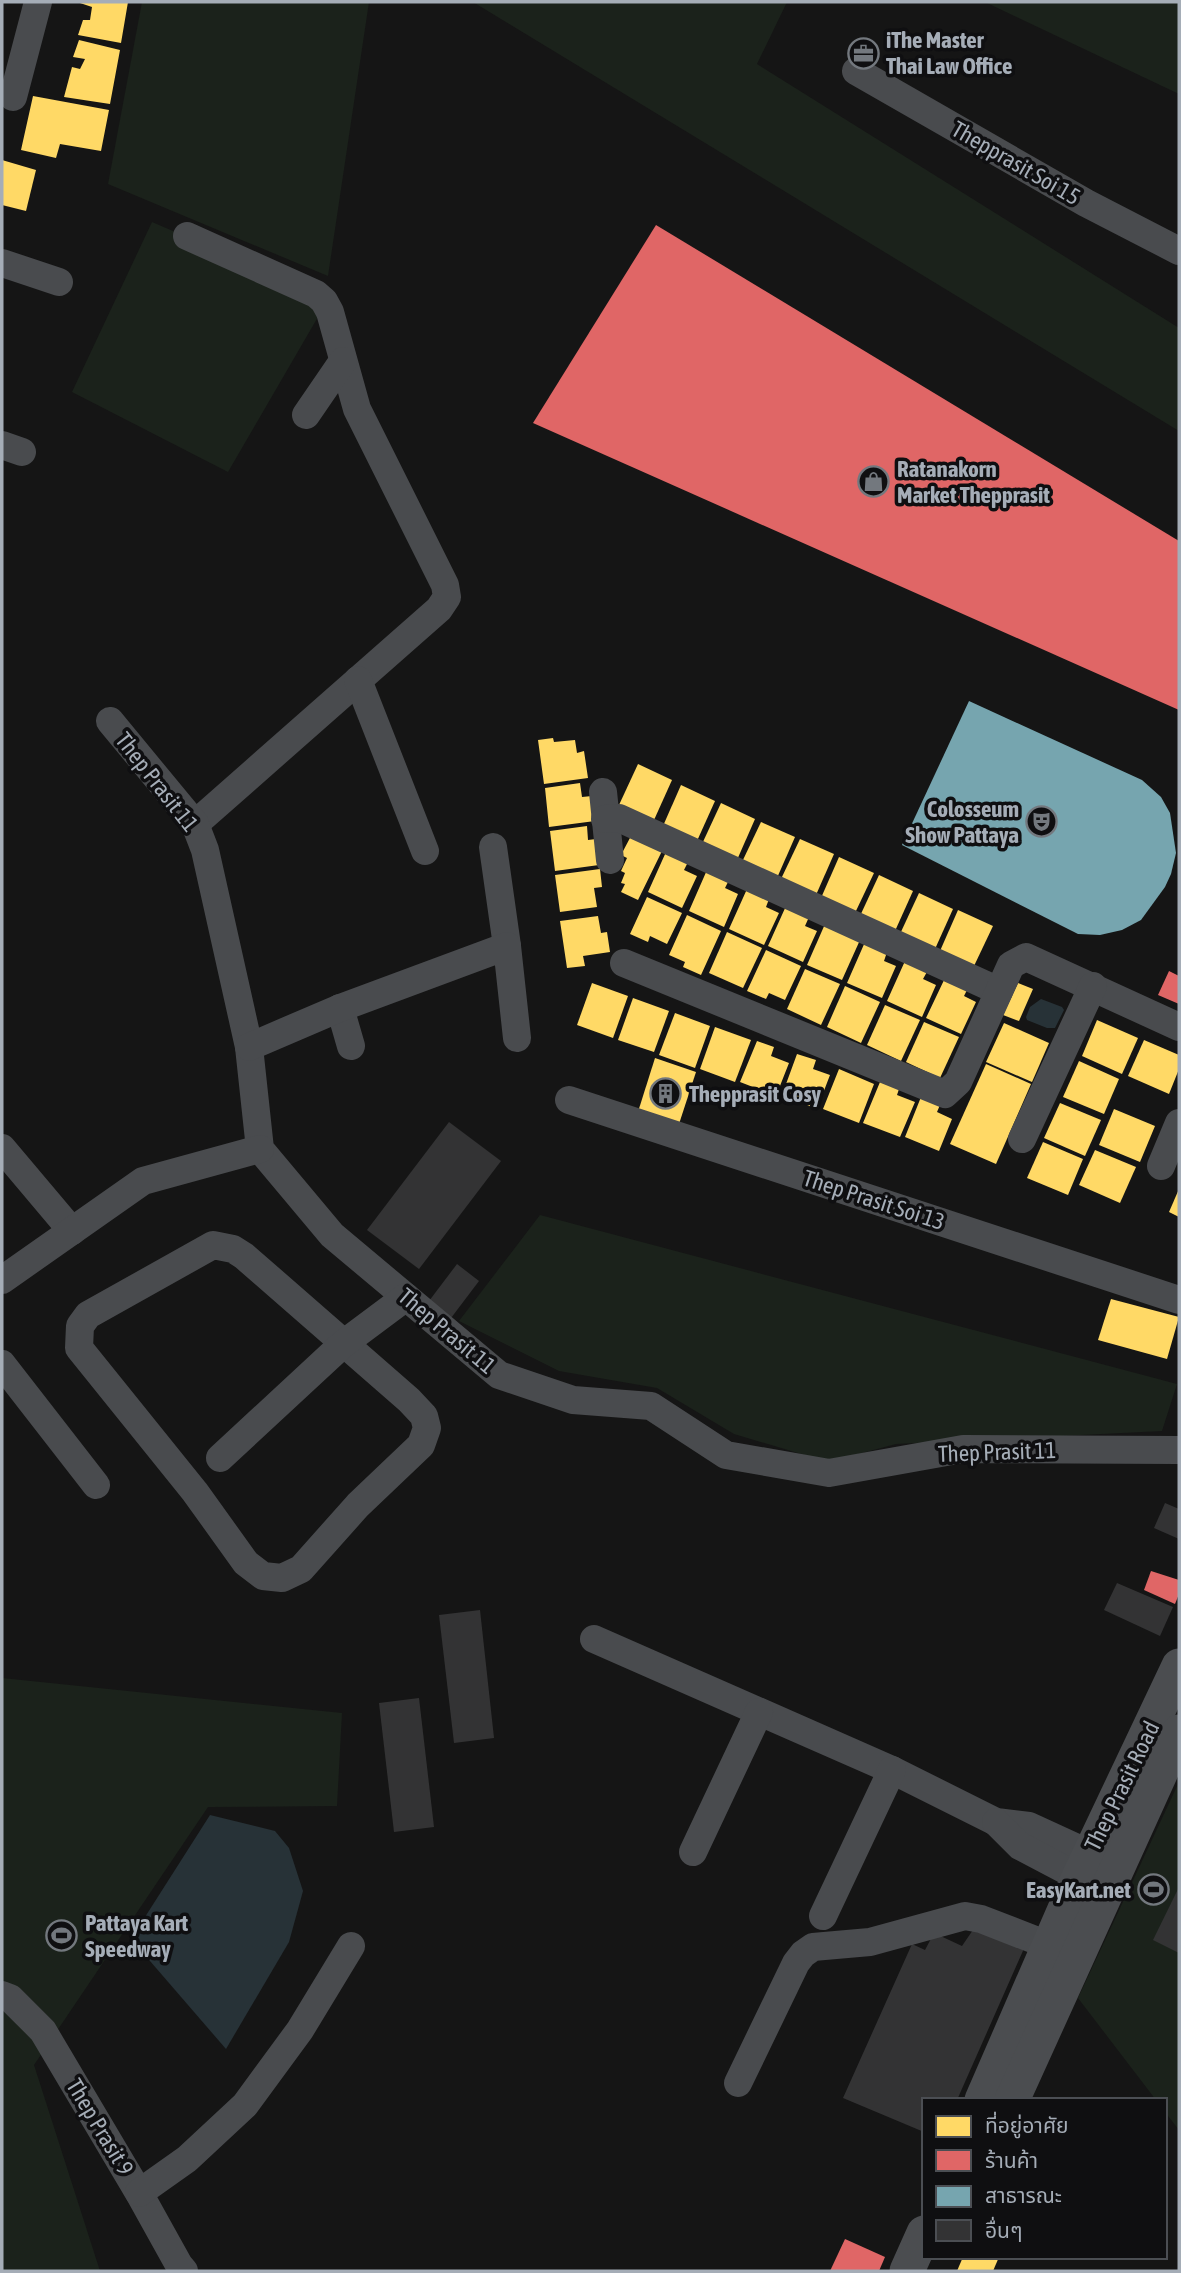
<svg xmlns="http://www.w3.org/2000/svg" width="1181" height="2273" viewBox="0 0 1181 2273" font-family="'Asap Condensed','Noto Sans Thai',sans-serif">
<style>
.green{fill:#1b221b}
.water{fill:#273237}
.homes{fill:#ffd966}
.shops{fill:#e06666}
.public{fill:#76a5af}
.building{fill:#333334}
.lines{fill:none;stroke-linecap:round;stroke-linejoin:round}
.minor{stroke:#494b4e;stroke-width:28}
.major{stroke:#4b4d50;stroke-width:35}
.labels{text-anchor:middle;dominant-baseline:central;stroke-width:7;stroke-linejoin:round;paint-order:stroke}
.poi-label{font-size:23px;font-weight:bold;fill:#a5adb7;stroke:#0f0f11;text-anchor:start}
.street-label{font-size:23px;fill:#a5adb7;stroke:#0f0f11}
</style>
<rect width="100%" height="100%" fill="#151515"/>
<g class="green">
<polygon points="142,2 369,2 328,276 108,184"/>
<polygon points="473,2 787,2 757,64 1179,328 1179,431"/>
<polygon points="985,2 1179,2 1179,94"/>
<polygon points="152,222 329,298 228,472 72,392"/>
<polygon points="540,1215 1177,1384 1162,1431 896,1444 828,1462 734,1434 657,1388 559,1371 459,1321"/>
<polygon points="2,1678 342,1713 337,1806 208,1807 34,2065 100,2271 2,2271"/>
<polygon points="1179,1782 1179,2130 1165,2112 1165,2100 1156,2100 1078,1998"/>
</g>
<g class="water">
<polygon points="1041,999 1062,1007 1064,1010 1055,1028 1047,1028 1027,1020 1026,1017 1030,1007"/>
<polygon points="210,1815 275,1831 289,1848 303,1891 289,1942 226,2049 131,1939"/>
</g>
<g class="homes">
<polygon points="77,2 128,2 121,43 78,35 83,20 90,20 92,7"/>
<polygon points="79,40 120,50 110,104 64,97 72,67 80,69 85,59 73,57"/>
<polygon points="33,96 109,110 101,151 60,144 56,158 21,150"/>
<polygon points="2,160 36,170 26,211 2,205"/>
<polygon points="553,738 554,742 575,740 577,753 584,751 588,778 544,784 538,740"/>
<polygon points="638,764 672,780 654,820 619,805"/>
<polygon points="580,783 582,797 592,796 595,821 549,827 545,788"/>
<polygon points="681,785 715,801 697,841 663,826"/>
<polygon points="721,803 755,819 737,860 702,844"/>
<polygon points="761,822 795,837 777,878 742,862"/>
<polygon points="587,826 588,840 596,839 599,865 555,871 550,831"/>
<polygon points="631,836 662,851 638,900 621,892 625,884 621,883 625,873 621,871 627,858 621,855"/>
<polygon points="800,839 834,854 816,895 781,879"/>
<polygon points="666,852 688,862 684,870 697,876 682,908 648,892"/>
<polygon points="839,857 874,873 855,913 821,898"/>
<polygon points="600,869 602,887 594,888 597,907 560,912 555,875"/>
<polygon points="707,870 729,880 725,888 738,894 724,927 689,911"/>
<polygon points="879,875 913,891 895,931 860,916"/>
<polygon points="747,889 769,899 766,907 779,913 764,945 729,929"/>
<polygon points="919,893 953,909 935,949 900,934"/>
<polygon points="647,897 682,913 667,944 650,936 648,942 630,934"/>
<polygon points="786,906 809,917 805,926 817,931 803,962 768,946"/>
<polygon points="958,910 993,926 974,966 940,951"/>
<polygon points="687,915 721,931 701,975 683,967 685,962 669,955"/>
<polygon points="598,916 601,933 607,932 610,952 583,956 585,966 567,968 560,921"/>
<polygon points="825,924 860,940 842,980 807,965"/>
<polygon points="727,932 762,948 743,988 709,973"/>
<polygon points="865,942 887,952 884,961 896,966 882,998 847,983"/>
<polygon points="766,950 801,966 785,1000 769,993 766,999 747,991"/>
<polygon points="905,961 928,970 923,979 936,985 922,1017 887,1001"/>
<polygon points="805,969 840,984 821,1025 787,1009"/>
<polygon points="945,978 968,988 964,996 976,1002 961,1034 926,1018"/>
<polygon points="592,983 628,996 613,1038 577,1025"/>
<polygon points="1018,983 1033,989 1019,1021 1003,1015"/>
<polygon points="845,986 880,1002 861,1043 827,1027"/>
<polygon points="633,998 669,1011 654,1052 618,1040"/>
<polygon points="885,1005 920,1020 901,1061 867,1045"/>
<polygon points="675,1013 710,1026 695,1068 659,1055"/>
<polygon points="1097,1020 1138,1038 1122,1074 1082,1056"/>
<polygon points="924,1022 959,1037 940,1078 906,1062"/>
<polygon points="1004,1023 1049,1043 1032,1082 986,1062"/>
<polygon points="715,1027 751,1040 735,1082 700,1069"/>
<polygon points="1144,1040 1179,1055 1179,1069 1169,1094 1128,1076"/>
<polygon points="757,1041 774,1047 771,1056 789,1063 776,1096 740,1082"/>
<polygon points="797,1054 816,1060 813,1069 830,1075 817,1109 782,1095"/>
<polygon points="655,1058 696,1072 678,1127 637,1115"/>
<polygon points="1079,1061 1119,1079 1104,1114 1063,1097"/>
<polygon points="986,1064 1031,1084 996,1164 950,1144"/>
<polygon points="839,1069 874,1084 859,1123 823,1109"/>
<polygon points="880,1082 899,1089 897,1095 915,1102 900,1137 863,1123"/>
<polygon points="921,1097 940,1105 937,1112 952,1119 939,1151 905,1137"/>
<polygon points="1060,1103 1101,1120 1085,1156 1044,1138"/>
<polygon points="1114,1109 1155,1126 1140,1162 1099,1145"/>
<polygon points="1043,1142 1083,1159 1068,1195 1027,1178"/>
<polygon points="1095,1150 1136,1167 1120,1203 1079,1185"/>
<polygon points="1179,1189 1179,1217 1169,1212"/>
<polygon points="1111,1299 1179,1317 1167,1359 1098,1340"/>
<polygon points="963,2257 999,2257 993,2271 957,2271"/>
</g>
<g class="shops">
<polygon points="656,225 1179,541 1179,710 533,423"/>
<polygon points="1169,971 1179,976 1179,1004 1158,995"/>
<polygon points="1151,1571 1179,1580 1179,1594 1175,1604 1144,1590"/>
<polygon points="845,2239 885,2257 879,2271 830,2271"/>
</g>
<polygon class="public" points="969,701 1142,780 1161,797 1170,813 1176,853 1171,874 1165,887 1141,920 1122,930 1100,935 1078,934 902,845"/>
<g class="building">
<polygon points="449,1122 501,1161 419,1269 367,1230"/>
<polygon points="457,1264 479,1281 448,1322 426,1305"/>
<polygon points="1165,1503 1179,1509 1179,1539 1154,1528"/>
<polygon points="1117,1583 1173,1607 1160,1636 1104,1610"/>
<polygon points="480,1610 494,1738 454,1743 439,1615"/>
<polygon points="419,1698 434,1827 394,1832 379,1703"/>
<polygon points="1179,1887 1179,1953 1153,1940"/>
<polygon points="977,1924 1026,1944 957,2100 924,2100 924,2132 843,2098 912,1944 925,1950 934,1933 962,1946"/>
</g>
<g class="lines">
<g class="minor">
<polyline points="856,71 1086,203 1179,251"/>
<polyline points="13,97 38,2"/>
<polyline points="187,236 316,294 324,301 330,312 357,409 445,585 447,597 439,609 195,824"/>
<polyline points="2,263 59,282"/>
<polyline points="306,415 343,361"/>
<polyline points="2,445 22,452"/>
<polyline points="358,680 425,851"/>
<polyline points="110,721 195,824 205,850 249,1047 260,1149 332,1235 499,1375 573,1400 651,1406 726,1455 829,1473 963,1449 1179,1450"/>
<polyline points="603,792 610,860"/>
<polyline points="605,819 619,818 999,991"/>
<polyline points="493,847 507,946"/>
<polyline points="624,963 945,1094 958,1082 1011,965 1026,957 1179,1027"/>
<polyline points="340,1008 351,1046"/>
<polyline points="249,1047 340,1008 507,946 517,1038"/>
<polyline points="569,1100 1179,1300"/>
<polyline points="1022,1139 1093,986"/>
<polyline points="2,1148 72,1231"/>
<polyline points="1161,1166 1179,1123"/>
<polygon points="213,1245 233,1249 244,1256 409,1400 424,1416 427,1428 421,1445 358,1505 301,1569 282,1578 263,1576 246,1563 195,1492 79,1348 80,1326 88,1315"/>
<polyline points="2,1280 143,1181 260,1149"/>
<polyline points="2,1364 96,1485"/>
<polyline points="220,1458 343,1344 406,1297"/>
<polyline points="594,1639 892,1770 996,1822 1029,1826 1090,1854"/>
<polyline points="996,1822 1020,1846 1079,1877"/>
<polyline points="693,1852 759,1712"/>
<polyline points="823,1916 892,1770"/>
<polyline points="2,1995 10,1998 43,2031 139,2193 179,2265 184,2271"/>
<polyline points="738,2083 796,1963 803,1954 813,1947 870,1942 965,1916 981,1919 1048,1945"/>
<polyline points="139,2193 187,2159 245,2105 300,2030 351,1946"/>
</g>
<g class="major">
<polyline points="982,2100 1079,1877 1179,1666"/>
<polyline points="1012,2100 1179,1732"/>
<polyline points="907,2271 924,2233"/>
</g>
</g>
<defs>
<symbol id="office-ring" viewBox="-11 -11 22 22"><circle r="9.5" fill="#0f0f11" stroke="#73787e" stroke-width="1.5"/><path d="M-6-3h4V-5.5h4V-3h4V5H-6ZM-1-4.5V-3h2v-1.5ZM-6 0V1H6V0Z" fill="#73787e"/></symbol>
<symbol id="shop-ring" viewBox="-11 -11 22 22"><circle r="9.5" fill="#0f0f11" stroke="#73787e" stroke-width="1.5"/><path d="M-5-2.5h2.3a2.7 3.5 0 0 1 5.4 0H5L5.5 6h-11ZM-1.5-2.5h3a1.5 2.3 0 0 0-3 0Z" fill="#73787e"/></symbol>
<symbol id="theatre-ring" viewBox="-11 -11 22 22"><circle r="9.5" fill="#0f0f11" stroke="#73787e" stroke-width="1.5"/><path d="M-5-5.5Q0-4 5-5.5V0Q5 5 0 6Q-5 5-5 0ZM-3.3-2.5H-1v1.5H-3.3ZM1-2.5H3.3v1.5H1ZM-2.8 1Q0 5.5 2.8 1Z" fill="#73787e"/></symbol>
<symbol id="building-ring" viewBox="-11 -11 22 22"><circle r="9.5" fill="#0f0f11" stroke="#73787e" stroke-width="1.5"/><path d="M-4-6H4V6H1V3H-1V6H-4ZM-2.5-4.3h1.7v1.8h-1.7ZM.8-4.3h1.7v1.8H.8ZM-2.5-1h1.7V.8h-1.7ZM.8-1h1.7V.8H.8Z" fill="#73787e"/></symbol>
<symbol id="stadium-ring" viewBox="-11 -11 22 22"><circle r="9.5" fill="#0f0f11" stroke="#73787e" stroke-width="1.5"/><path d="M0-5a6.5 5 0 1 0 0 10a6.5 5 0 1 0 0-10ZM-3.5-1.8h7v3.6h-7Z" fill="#73787e"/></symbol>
</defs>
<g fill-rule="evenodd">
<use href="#office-ring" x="846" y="36" width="35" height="35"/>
<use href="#shop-ring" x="856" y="464" width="35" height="35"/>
<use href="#theatre-ring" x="1024" y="804" width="35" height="35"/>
<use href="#building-ring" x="648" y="1076" width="35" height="35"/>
<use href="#stadium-ring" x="1136" y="1872" width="35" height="35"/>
<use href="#stadium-ring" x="44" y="1918" width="35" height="35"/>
</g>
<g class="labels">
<g class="poi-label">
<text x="886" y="40">iThe Master<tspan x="886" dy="26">Thai Law Office</tspan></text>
<text x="897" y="469">Ratanakorn<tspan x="897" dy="26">Market Thepprasit</tspan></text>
<text x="1019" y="809" text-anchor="end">Colosseum<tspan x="1019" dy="26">Show Pattaya</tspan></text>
<text x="689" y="1094">Thepprasit Cosy</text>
<text x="1131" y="1890" text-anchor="end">EasyKart.net</text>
<text x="85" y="1923">Pattaya Kart<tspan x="85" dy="26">Speedway</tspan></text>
</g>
<g class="street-label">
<text transform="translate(1016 163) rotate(30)">Thepprasit Soi 15</text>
<text transform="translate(157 782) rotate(52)">Thep Prasit 11</text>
<text transform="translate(874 1200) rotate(18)">Thep Prasit Soi 13</text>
<text transform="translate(447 1331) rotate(40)">Thep Prasit 11</text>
<text transform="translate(997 1452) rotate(-2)">Thep Prasit 11</text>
<text transform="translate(1122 1786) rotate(-64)">Thep Prasit Road</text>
<text transform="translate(100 2127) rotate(59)">Thep Prasit 9</text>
</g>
</g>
<rect width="1181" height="2273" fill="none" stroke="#a5adb7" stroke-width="7"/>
<rect x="922" y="2098" width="245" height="161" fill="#0f0f11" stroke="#4b4e53" stroke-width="2"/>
<rect x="936" y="2116" width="35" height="21" fill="#ffd966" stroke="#4b4e53" stroke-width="2"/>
<text x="985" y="2133" font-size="21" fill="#a5adb7">ที่อยู่อาศัย</text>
<rect x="936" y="2150" width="35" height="21" fill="#e06666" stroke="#4b4e53" stroke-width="2"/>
<text x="985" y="2168" font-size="21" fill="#a5adb7">ร้านค้า</text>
<rect x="936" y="2186" width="35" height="21" fill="#76a5af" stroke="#4b4e53" stroke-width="2"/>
<text x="985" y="2203" font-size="21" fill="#a5adb7">สาธารณะ</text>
<rect x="936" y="2220" width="35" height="21" fill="#333334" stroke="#4b4e53" stroke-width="2"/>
<text x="985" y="2238" font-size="21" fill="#a5adb7">อื่นๆ</text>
</svg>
